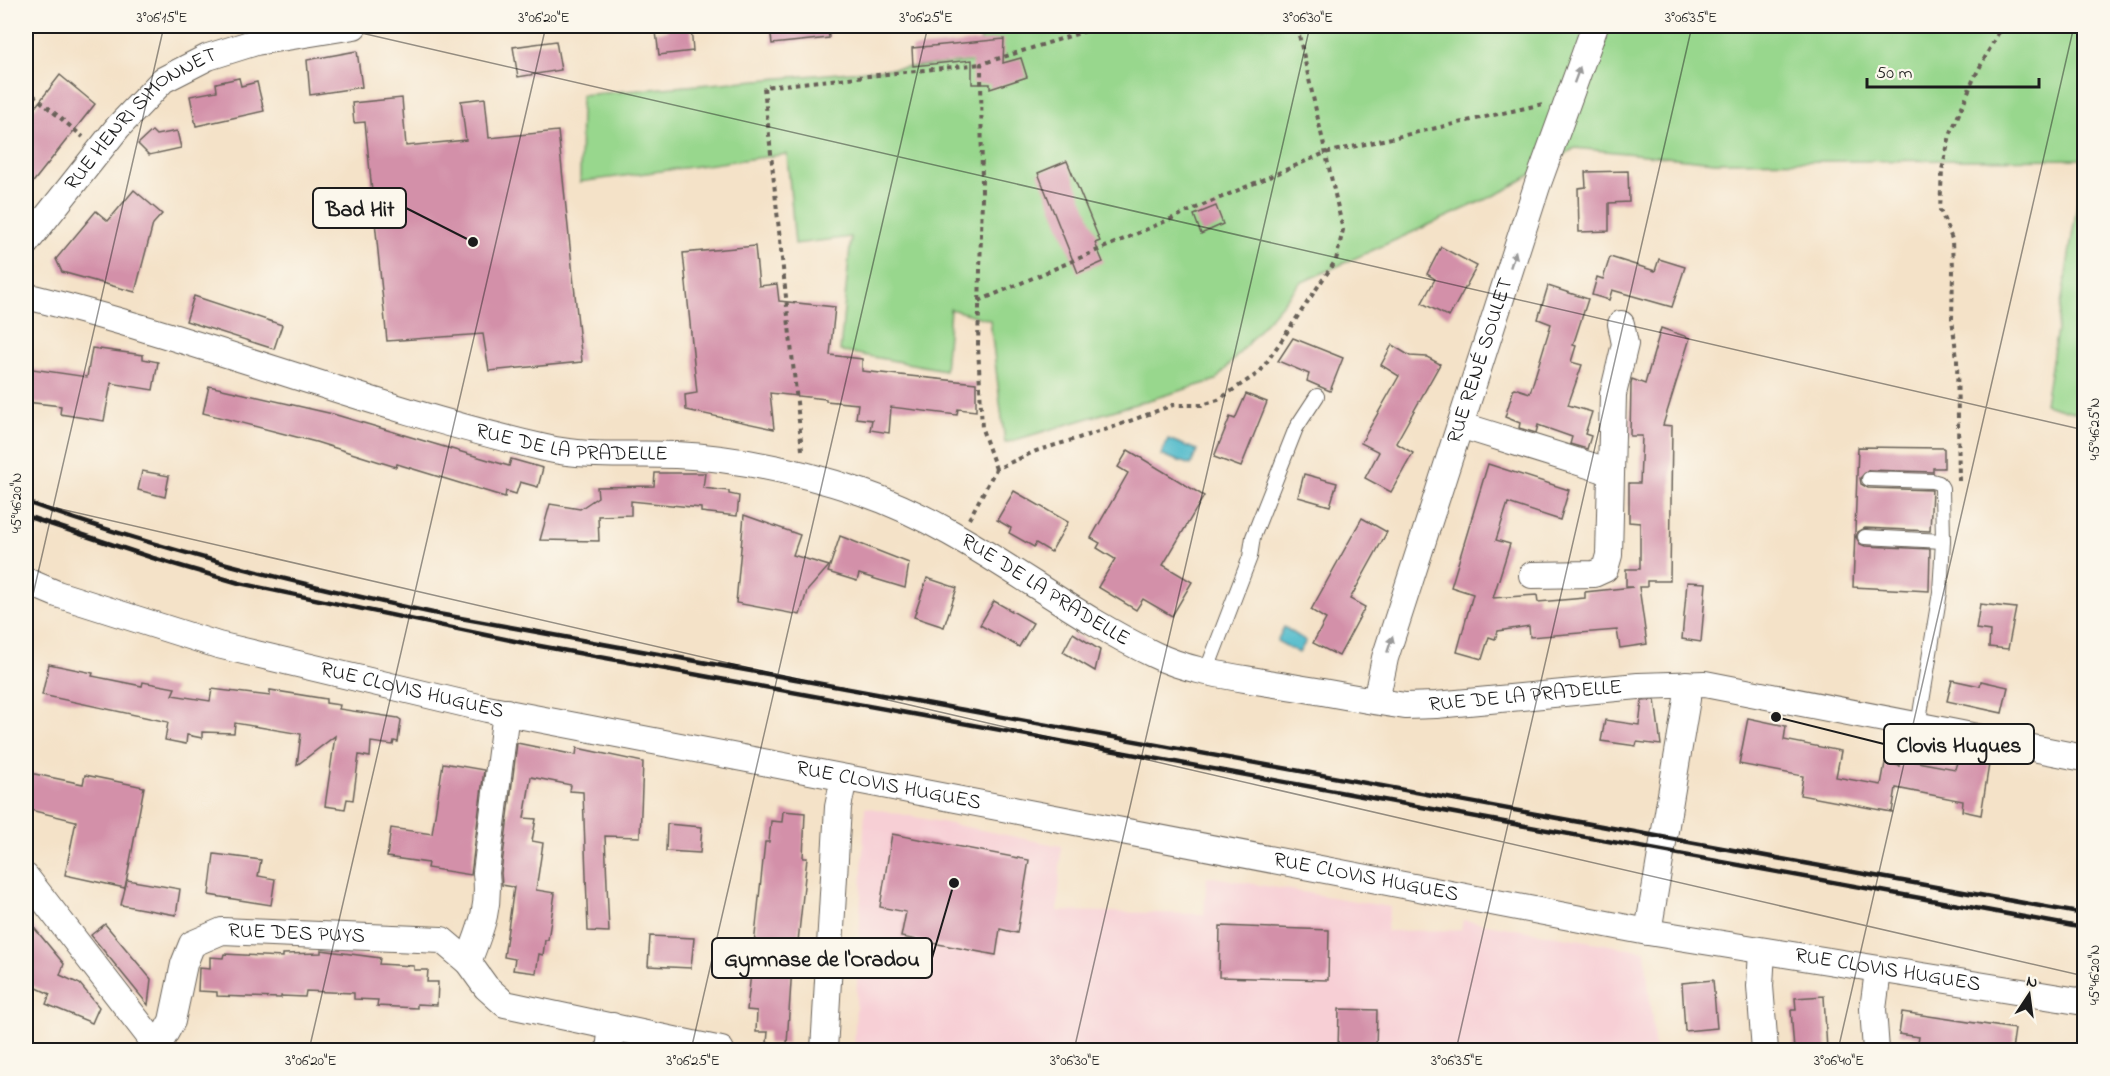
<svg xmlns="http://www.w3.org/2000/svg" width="2110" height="1076" viewBox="0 0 2110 1076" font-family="'Indie Flower',sans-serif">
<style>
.built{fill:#f7cfd5}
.green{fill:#98d78d;stroke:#5a7a54;stroke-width:1.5}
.water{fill:#4eb9ca;stroke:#356a73;stroke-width:1.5}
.building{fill:#d390a9}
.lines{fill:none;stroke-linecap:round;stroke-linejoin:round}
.lane-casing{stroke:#686158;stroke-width:16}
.street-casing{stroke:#686158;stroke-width:28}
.path{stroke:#686158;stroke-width:4;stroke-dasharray:4.5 4.5;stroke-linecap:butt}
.lane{stroke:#fff;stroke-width:14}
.street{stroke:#fff;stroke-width:26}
.rail{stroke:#1c1c1c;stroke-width:4.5}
.oneway{fill:#999}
.ticks{fill:none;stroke:#1c1c1c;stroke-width:1.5;stroke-opacity:0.45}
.labels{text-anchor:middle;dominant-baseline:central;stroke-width:5;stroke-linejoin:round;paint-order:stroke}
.street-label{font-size:21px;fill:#1c1c1c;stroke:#fbf7ec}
.leader{fill:none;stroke:#1c1c1c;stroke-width:2}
.callout-dot{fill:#1c1c1c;stroke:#fbf7ec;stroke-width:2}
.callout{fill:#fbf7ec;stroke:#1c1c1c;stroke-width:2}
.callout-label{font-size:22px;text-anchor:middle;font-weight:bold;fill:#1c1c1c}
.neatline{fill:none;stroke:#1c1c1c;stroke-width:2}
.ticks-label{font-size:15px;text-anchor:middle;fill:#1c1c1c}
</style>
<rect width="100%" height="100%" fill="#fbf7ec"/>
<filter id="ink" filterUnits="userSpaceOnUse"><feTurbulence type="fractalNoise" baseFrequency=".0167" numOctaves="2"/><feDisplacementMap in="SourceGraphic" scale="12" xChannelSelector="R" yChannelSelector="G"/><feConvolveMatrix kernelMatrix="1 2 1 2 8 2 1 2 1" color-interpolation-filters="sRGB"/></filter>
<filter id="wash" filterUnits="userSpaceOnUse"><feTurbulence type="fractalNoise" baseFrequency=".008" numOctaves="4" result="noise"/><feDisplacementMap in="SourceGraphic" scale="24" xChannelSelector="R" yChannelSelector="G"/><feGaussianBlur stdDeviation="1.35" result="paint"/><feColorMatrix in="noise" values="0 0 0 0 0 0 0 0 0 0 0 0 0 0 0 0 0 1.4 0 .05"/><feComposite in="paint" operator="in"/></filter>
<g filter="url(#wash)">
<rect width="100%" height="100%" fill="#f4e2c8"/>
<polygon class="built" points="865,807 1061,846 1058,911 1204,914 1207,876 1390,907 1386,931 1461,930 1463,920 1645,951 1655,1050 854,1050"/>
<g class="green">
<polygon points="981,26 2084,26 2084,159 1715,162 1575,148 1504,191 1300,283 1216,380 1005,443 990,320 950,309 945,370 840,351 851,237 795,244 787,154 580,182 581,95 980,61"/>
<polygon points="2084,162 2084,415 2045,404"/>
</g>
<g class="water">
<polygon points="1168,439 1197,450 1191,465 1161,455"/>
<polygon points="1284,627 1306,641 1299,653 1277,641"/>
</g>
<g id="blocks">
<g class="building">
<polygon points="667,26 691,26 693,51 659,55 656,32 668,31"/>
<polygon points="770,26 828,26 829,38 772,44"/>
<polygon points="1004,39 1003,63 1021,58 1027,77 990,89 990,84 972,84 972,60 913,66 912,48"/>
<polygon points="556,41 561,70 518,77 513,47"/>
<polygon points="357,51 362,87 310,95 307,60"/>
<polygon points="60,75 95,104 26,191 26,119"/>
<polygon points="239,78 241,86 257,82 264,111 196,126 190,96 217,91 216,83"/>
<polygon points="402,98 406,146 466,140 461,101 485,98 489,138 558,131 582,362 489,371 483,334 387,341 365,122 354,123 352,103"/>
<polygon points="152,131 156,135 177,131 181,148 149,155 138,144"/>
<polygon points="1067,161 1100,241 1095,243 1103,262 1078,273 1038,173"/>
<polygon points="1628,171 1629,202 1609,203 1609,231 1579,232 1578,188 1586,187 1585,172"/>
<polygon points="134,190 162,214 153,224 135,292 62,272 56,259 96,211 108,221"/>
<polygon points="1216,206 1223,224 1201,234 1194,215"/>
<polygon points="755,246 759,286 777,284 779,301 835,307 830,355 862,359 862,371 976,383 976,411 958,409 957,415 891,407 889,433 870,430 872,420 856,418 858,404 826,401 826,399 770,393 774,429 686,410 685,395 697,393 683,253"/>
<polygon points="1441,247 1477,266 1449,317 1422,303 1435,279 1427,274"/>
<polygon points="1610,257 1655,271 1659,259 1685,267 1672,307 1612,290 1609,300 1592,295 1597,277 1603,279"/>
<polygon points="1548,286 1588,299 1573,345 1576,346 1571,362 1582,365 1568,405 1592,412 1585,434 1591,436 1587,449 1570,444 1572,437 1538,425 1536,433 1519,428 1520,423 1505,417 1514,388 1530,393 1551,324 1538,319"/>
<polygon points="194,296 282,325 274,349 186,321"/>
<polygon points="1661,328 1690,338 1663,425 1672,426 1670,581 1647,581 1647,587 1639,587 1647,644 1620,648 1617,630 1530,637 1529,626 1498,631 1495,639 1489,637 1482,659 1457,652 1473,594 1451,587 1488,464 1569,490 1560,520 1508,503 1496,540 1510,544 1493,598 1537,595 1538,602 1585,598 1585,592 1633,587 1626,587 1626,569 1640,569 1640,523 1629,522 1629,483 1640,483 1642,436 1630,436 1631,383 1632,379 1645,384"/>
<polygon points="1293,338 1343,358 1330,391 1307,381 1309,374 1278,361"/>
<polygon points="1392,345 1410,356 1427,357 1440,364 1396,443 1413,453 1391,492 1365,478 1379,452 1361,443 1399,376 1381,365"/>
<polygon points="92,348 143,355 143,359 158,362 153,390 111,383 104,421 60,414 61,406 26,402 26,368 87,377"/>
<polygon points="209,386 333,414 509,466 511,459 543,468 538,487 520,482 516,494 506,491 505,497 397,464 396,467 316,442 203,413"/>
<polygon points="1246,394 1267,402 1241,467 1214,457 1230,417 1235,419"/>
<polygon points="1858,447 1944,448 1944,468 1933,468 1933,472 1869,470 1860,478 1861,484 1868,488 1932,490 1930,531 1865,528 1858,532 1856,537 1860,544 1865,546 1930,549 1929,591 1853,587"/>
<polygon points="1128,450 1204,496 1163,565 1192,582 1172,616 1143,599 1136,610 1098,587 1115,559 1097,548 1100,543 1091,538 1128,473 1118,467"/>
<polygon points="142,471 169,476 165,497 138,490"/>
<polygon points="655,473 705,473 703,488 729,491 729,494 739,496 737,516 701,512 701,508 631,501 631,515 598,516 599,541 540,540 550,504 580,509 598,497 597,487 654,486"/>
<polygon points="1304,474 1337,483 1330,506 1298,497"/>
<polygon points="1014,491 1068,522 1051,552 1036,543 1034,547 1009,533 1011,528 997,520"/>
<polygon points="744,515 800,535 793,555 829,566 807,591 800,615 736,603"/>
<polygon points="1362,518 1387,532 1350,599 1365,607 1339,656 1313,643 1326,619 1311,610"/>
<polygon points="840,536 909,563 905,588 859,574 857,581 828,572"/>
<polygon points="927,578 957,588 944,627 914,617"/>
<polygon points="1687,582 1706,583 1701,642 1682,639"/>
<polygon points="994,601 1033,623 1019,647 980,625"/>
<polygon points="1980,604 2016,608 2008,649 1989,647 1990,631 1976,629"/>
<polygon points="1073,633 1100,650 1095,671 1063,652"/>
<polygon points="49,664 93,673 92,676 142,686 143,682 175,688 172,695 210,701 212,689 270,696 270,690 326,699 326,703 340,705 339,709 398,718 401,720 398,742 394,741 393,745 371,742 370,757 359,755 353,800 347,799 345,809 325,806 335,736 297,765 301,734 235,723 234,733 202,732 202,738 187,735 186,744 165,740 168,722 42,695"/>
<polygon points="1952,680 1980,686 1981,681 2008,687 2002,713 1947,701"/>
<polygon points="1655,700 1661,745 1637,742 1636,746 1601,741 1605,720 1639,725 1642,701"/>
<polygon points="1748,718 1786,726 1784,740 1841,751 1836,777 1881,785 1885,763 1900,766 1901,759 1955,769 1958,759 1989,764 1981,815 1962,811 1963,801 1896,788 1892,812 1800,795 1803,776 1739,764"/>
<polygon points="517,743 576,755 577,748 643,762 640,837 605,836 609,932 588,931 583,792 570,791 571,785 531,777 524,818 536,819 532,841 543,843 536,890 555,893 548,940 545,940 543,955 539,954 536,973 513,970 515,959 504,957 514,887 502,885 501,873"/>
<polygon points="443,763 484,770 471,875 427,868 428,863 387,857 391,828 432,834"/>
<polygon points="30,773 83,784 85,775 144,787 125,888 65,875 76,821 26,809"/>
<polygon points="783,811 805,813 803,858 807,858 797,951 793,951 787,1044 767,1043 768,1032 756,1032 757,1011 747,1010 765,842 769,842 771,821 782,822"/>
<polygon points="667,824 702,827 700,853 666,851"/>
<polygon points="892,834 1029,860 1017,933 1000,929 996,955 901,937 906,912 880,907"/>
<polygon points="214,854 261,860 258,876 275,879 271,905 209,895"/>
<polygon points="127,880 180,889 176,915 121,905"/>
<polygon points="26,918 64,964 60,975 80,984 99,1007 92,1023 46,1004 50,994 26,983"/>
<polygon points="105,924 151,979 148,1005 91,935"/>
<polygon points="1220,926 1329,930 1328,980 1219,977"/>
<polygon points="650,936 694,938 691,968 648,966"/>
<polygon points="321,950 380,958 379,964 414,966 414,970 428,970 427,982 438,982 437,1005 417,1004 417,1008 377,1006 378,1000 354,999 354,993 306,991 305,997 281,996 281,998 217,996 217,992 198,991 199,968 210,969 210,957 223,958 224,954 283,957 283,954 321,953"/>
<polygon points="1713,980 1717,1028 1685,1031 1682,983"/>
<polygon points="1824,996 1827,1050 1794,1050 1791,1010 1796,1010 1795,998"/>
<polygon points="1339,1009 1377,1010 1376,1050 1338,1050"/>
<polygon points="1902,1012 2015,1029 2012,1050 1992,1048 1992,1050 1917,1050 1919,1037 1899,1034"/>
</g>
</g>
</g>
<g filter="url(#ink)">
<use href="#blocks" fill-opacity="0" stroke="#686158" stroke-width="1.5"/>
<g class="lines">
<defs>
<g id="lane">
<polyline points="1869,479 1932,481 1939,483 1942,488 1943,541 1940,592 1918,726"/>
<polyline points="1865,537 1943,541"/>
<polyline points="1206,672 1250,557 1253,537 1296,428 1317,396"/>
</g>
<g id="street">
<path id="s1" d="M26 243 118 127 163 80 208 57 256 42 354 26"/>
<path id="s2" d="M26 296C201 339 369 407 545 448 588 458 632 453 676 455 739 458 801 472 861 492 968 528 1054 607 1155 655 1190 672 1230 676 1268 683 1314 690 1359 699 1405 706L1436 705 1638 686 1705 684 2084 758"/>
<polyline points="1460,425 1611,472"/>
<polyline points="1532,575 1594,574 1605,569 1609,555 1613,394 1625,344 1621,324"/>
<path id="s3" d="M26 581 57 594 218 645 487 709 1648 932 2084 1002"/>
<path id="s4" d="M1376 701 1385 658 1537 186 1595 26"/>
<polyline points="26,877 160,1050"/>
<polyline points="1648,932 1687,699 1686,684"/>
<polyline points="1762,951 1760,986 1765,1050"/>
<path d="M468 962C481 928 490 909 486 873L506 712"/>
<path id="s5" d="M157 1048 172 1021 184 964 192 944 222 931 442 940 468 962 486 987 505 1004 721 1050"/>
<polyline points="609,1050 612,1026"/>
<polyline points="824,1050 838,807 844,778"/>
<polyline points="1876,1050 1873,1009 1878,971"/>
</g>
</defs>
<use href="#lane" class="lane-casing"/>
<use href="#street" class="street-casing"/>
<g class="path">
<polyline points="26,89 83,137"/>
<polyline points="979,301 1325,153 1543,104"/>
<polyline points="802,450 764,87 981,64"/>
<polyline points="996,469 982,429 978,345 982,197 981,64 1102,26"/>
<polyline points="1959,481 1957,359 1952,319 1953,270 1952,239 1940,210 1942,170 1950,135 1974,78 2002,26"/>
<polyline points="969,519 996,469 1036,451 1108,429 1173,405 1202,405 1218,400 1260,372 1336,260 1343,230 1297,26"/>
</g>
<use href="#lane" class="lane"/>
<use href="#street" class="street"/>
<g class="rail">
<path d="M26 502C159 550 295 583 433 613L2084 914"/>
<polyline points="26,516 153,558 239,583 529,644 2084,928"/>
</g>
</g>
<defs><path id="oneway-solid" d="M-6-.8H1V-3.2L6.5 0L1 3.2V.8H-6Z" transform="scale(1.5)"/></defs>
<g class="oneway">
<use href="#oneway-solid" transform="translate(1577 75) rotate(-70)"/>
<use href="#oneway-solid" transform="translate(1513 259) rotate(-72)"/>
<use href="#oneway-solid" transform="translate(1390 644) rotate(-72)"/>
</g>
</g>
<path class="ticks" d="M331 26 2084 430M26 501 2084 976M26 625 164 26M26 1047 41 1050M309 1050 546 26M691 1050 928 26M1074 1050 1310 26M1456 1050 1692 26M1838 1050 2074 26"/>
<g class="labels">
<g class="street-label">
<text stroke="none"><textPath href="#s1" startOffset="171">RUE HENRI SIMONNET</textPath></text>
<text stroke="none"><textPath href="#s4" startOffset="356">RUE RENÉ SOULET</textPath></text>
<text stroke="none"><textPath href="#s2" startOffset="567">RUE DE LA PRADELLE</textPath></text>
<text stroke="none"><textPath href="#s2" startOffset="1071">RUE DE LA PRADELLE</textPath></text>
<text stroke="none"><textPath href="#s3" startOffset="402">RUE CLOVIS HUGUES</textPath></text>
<text stroke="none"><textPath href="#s2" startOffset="1575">RUE DE LA PRADELLE</textPath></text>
<text stroke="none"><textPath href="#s3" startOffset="888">RUE CLOVIS HUGUES</textPath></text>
<text stroke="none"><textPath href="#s3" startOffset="1374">RUE CLOVIS HUGUES</textPath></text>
<text stroke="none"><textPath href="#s5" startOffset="218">RUE DES PUYS</textPath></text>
<text stroke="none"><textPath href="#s3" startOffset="1904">RUE CLOVIS HUGUES</textPath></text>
</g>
</g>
<path class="leader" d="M473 242L406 208M1776 717L1884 744M954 883L932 958"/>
<g class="callout-dot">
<circle cx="473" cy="242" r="6"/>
<circle cx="1776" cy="717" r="6"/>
<circle cx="954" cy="883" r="6"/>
</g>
<g class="callout">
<rect x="313" y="188" width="93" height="40" rx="6"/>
<rect x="1884" y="724" width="150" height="40" rx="6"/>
<rect x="712" y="938" width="220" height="40" rx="6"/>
</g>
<g class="callout-label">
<text x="360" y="216">Bad Hit</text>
<text x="1959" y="752">Clovis Hugues</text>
<text x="822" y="966">Gymnase de l'Oradou</text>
</g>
<rect width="2110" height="1076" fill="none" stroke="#fbf7ec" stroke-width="66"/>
<g transform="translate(2029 995) rotate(13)" stroke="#fbf7ec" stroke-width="4.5" paint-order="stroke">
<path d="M0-4.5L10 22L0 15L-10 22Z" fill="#1c1c1c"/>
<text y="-9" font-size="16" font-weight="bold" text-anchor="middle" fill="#1c1c1c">N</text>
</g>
<path d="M1867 78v9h172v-9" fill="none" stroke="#1c1c1c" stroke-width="3"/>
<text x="1876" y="78" font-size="18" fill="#1c1c1c" stroke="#fbf7ec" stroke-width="4.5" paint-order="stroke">50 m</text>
<rect x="33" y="33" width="2044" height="1010" class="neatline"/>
<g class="ticks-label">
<text x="162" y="22">3°06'15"E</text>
<text x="544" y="22">3°06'20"E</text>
<text x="926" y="22">3°06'25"E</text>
<text x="1308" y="22">3°06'30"E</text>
<text x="1691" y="22">3°06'35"E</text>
<text transform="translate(2094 429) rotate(-90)" y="5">45°46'25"N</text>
<text transform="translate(16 503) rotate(-90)" y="5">45°46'20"N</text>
<text transform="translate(2094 975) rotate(-90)" y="5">45°46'20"N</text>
<text x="311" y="1065">3°06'20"E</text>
<text x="693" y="1065">3°06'25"E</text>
<text x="1075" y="1065">3°06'30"E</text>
<text x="1457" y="1065">3°06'35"E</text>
<text x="1839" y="1065">3°06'40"E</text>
</g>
</svg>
